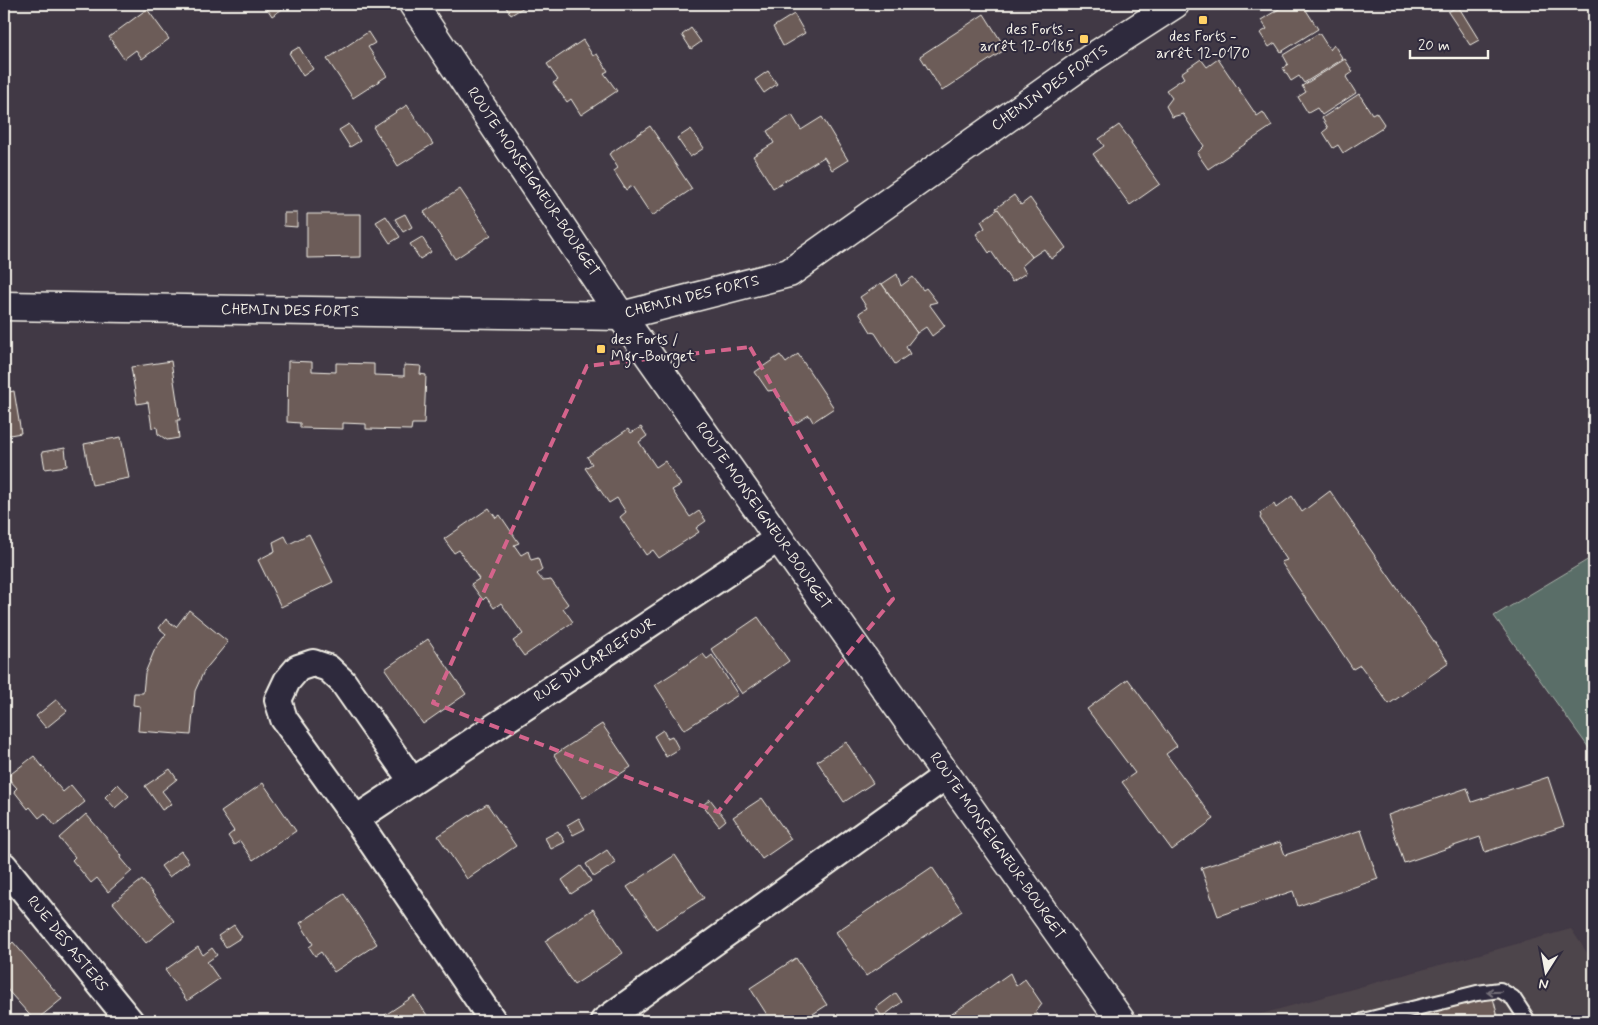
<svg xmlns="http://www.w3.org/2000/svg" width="1598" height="1025" viewBox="0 0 1598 1025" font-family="Mynerve,sans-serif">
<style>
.built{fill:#4e444b}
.green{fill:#5a6e67;stroke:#a7b0a8}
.building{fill:#6c5c59;stroke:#f4f1e8}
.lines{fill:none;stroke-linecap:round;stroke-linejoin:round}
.service-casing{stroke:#f4f1e8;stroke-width:18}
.minor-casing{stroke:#f4f1e8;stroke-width:30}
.tertiary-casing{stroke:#f4f1e8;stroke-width:31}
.service{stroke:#2f2a3d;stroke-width:14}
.minor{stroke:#2f2a3d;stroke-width:26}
.tertiary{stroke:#2f2a3d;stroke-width:28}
.oneway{stroke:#747079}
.marked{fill:none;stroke:#d4648c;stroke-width:4;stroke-dasharray:10 6;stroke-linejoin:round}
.poi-dot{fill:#ffd166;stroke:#2f2a3d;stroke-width:2}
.labels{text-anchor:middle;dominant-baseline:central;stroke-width:4;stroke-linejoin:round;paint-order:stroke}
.poi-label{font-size:15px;fill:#f4f1e8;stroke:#2f2a3d;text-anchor:end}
.street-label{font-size:15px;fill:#f4f1e8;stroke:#2f2a3d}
</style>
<rect width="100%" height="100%" fill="#413945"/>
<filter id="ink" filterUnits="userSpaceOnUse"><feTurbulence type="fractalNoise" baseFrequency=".02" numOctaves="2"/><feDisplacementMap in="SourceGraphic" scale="10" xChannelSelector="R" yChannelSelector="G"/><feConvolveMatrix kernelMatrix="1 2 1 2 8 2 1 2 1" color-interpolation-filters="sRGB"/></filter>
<g filter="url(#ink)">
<polygon class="built" points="1571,929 1594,963 1594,1021 1236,1021"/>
<polygon class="green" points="1594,556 1594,755 1494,616"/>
<g class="building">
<polygon points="264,4 290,4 272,16"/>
<polygon points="504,4 529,4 511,15"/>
<polygon points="1287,4 1310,4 1312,7 1306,10 1318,29 1281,52 1275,43 1269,47 1260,33 1267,29 1261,20"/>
<polygon points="1458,6 1479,40 1470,45 1448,12"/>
<polygon points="147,9 169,39 142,59 136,50 124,59 109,37"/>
<polygon points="794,14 805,33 783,46 773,27"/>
<polygon points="984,14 1006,49 942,91 920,56"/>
<polygon points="691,28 701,42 691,49 682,35"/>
<polygon points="368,32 375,43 368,47 387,76 353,98 327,59"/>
<polygon points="1319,33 1330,50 1334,45 1343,59 1304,83 1299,76 1291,81 1283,68 1288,64 1283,55"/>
<polygon points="583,40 593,56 597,54 608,71 604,73 617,91 581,115 571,99 567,102 553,83 558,80 547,64"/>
<polygon points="299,47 313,69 303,76 289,53"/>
<polygon points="1201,59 1207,67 1218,59 1257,116 1263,112 1272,126 1208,169 1197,153 1204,146 1183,114 1172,117 1166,106 1172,98 1166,90 1184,78 1181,73"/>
<polygon points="1345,59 1353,72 1346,77 1356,93 1322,115 1317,108 1308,113 1298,97 1306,92 1302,86"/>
<polygon points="768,71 777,84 764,93 755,80"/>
<polygon points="1359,94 1372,114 1376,112 1384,124 1381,129 1343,153 1338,145 1333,148 1323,132 1328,128 1322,118"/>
<polygon points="407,105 433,144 398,166 373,127"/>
<polygon points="792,115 801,130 822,117 848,160 832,170 824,157 773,188 753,156 774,143 767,131"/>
<polygon points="349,124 360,141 350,147 339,130"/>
<polygon points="1119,125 1132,142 1131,144 1160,184 1130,205 1093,154 1104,146 1099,139"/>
<polygon points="650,126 692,189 652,216 632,186 626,190 614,171 618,168 609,154"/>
<polygon points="691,129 704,148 690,157 677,138"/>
<polygon points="460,189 491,235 455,259 424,212"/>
<polygon points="1014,195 1021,205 1030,198 1066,248 1051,259 1044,249 1032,257 996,208"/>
<polygon points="998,209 1032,257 1022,266 1026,273 1012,282 991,251 989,253 976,234 985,228 981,221"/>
<polygon points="284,213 297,213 297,227 284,226"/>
<polygon points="307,214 361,214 361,257 307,258"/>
<polygon points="405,214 412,227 403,232 395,219"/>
<polygon points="386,216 400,237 390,243 376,222"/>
<polygon points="422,237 431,252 420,259 410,244"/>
<polygon points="897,274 901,286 913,277 923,290 926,288 937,302 929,304 945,326 932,336 926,327 917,333 882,284"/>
<polygon points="881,283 917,333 906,347 910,354 895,364 875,333 871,332 859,313 867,308 860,297"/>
<polygon points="798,354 834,408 813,422 809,415 796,423 774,390 768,391 755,372 780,355 786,363"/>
<polygon points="171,361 180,420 177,420 179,438 167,440 158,434 157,427 152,428 148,402 137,404 131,367"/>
<polygon points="288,361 312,362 312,371 336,372 336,363 374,364 374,375 404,376 404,365 421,366 420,374 426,375 424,424 412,424 411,430 366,429 366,424 343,423 343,429 300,428 300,423 287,422"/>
<polygon points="14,391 21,433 4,436 4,393"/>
<polygon points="641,427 647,436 639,442 656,467 665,461 681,485 672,490 690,517 699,511 706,521 696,528 699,532 659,558 653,550 646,555 620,517 626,512 617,498 609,503 585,468 592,464 587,457 628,429 631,433"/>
<polygon points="121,437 129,478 92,485 84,444"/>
<polygon points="65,448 67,466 45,469 42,452"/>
<polygon points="1330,491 1449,663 1389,704 1360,665 1353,669 1281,562 1287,560 1260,518 1261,516 1260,513 1274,504 1276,508 1292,496 1302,512"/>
<polygon points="489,508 496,518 500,515 519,543 514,545 521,555 528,551 531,560 538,558 542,570 537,574 543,581 551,580 568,604 563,608 573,622 524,656 513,641 523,634 501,603 494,608 486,597 483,600 471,584 479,579 459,550 454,553 444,539"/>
<polygon points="309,534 333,582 281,607 258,560 275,551 273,542 285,536 289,544"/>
<polygon points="189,610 228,642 204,671 195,691 191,735 138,731 140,706 133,705 134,693 143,693 145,673 155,649 166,634 159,628 166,619 176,627"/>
<polygon points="758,617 789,661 742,694 711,649"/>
<polygon points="428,639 466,694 423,724 385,669"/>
<polygon points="703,654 707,659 712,655 738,695 684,730 655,685"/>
<polygon points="1128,679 1177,746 1166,754 1214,819 1172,850 1122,782 1135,773 1087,709"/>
<polygon points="57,699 67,711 46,728 36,716"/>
<polygon points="602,724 631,767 583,798 554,755"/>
<polygon points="663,730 667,738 672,736 679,749 666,757 654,736"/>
<polygon points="846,742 873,783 844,802 817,761"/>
<polygon points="34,756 63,792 71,785 85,802 55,826 45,813 39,818 30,807 28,809 14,791 17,788 7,777"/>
<polygon points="170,769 177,779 162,791 172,804 162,810 145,786"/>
<polygon points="1548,777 1564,826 1485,852 1480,837 1404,863 1388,815 1467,788 1472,802"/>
<polygon points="263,783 296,831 253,860 240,841 234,845 228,836 234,831 221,812"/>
<polygon points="118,784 129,796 115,808 105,797"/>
<polygon points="762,798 791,839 762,859 733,817"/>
<polygon points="710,799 726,820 719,826 703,805"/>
<polygon points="487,804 516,846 467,879 438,836"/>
<polygon points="86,814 122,856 121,858 132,871 108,892 97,878 91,883 72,860 75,857 59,838"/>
<polygon points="579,818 585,829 573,835 567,825"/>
<polygon points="1361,830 1378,879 1298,906 1293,891 1218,916 1201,868 1280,842 1285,855"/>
<polygon points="558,831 565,842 551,849 545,838"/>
<polygon points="607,850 616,863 594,877 586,864"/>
<polygon points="181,851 189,862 169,877 161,866"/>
<polygon points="675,855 704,898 656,929 627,887"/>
<polygon points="581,866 591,881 571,894 562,880"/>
<polygon points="932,867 962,911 866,976 836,932"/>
<polygon points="142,880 174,921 146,943 113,903"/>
<polygon points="344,894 377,944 334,972 321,952 315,956 309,947 313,944 300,923"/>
<polygon points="593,909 623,953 574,985 545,941"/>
<polygon points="234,925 242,937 226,947 218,936"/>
<polygon points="13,942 62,999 35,1021 4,986 4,951"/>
<polygon points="198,947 203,955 212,948 217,955 207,962 219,979 187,1001 165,970"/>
<polygon points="796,958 827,1005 802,1021 771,1021 750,988"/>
<polygon points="1010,973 1016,986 1025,979 1042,1004 1036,1012 1043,1021 942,1021"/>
<polygon points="896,993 902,1002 882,1017 876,1008"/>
<polygon points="1492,994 1499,1021 1401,1021 1399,1017"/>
<polygon points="414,996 431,1021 376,1021"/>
</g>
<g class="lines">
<defs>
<polyline id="service" points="1363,1021 1477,993 1500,990 1513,998 1528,1021"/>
<g id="minor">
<polyline points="412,781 343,682 328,668 313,663 298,668 287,681 278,700 284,719 356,819 493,1021"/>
<polyline points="356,819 779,538"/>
<polyline points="4,866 130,1021"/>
<polyline points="604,1021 947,775"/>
</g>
<g id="tertiary">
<polyline points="413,4 621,316 1121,1021"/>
<polyline points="4,306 621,316 789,273 1093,57 1175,4"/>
</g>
</defs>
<use href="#service" class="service-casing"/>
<use href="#minor" class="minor-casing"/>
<use href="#tertiary" class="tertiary-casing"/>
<use href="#service" class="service"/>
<use href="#minor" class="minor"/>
<use href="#tertiary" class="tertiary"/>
</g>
<defs><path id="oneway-shaft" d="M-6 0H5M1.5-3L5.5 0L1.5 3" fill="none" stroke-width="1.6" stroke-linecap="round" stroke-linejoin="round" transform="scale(1.25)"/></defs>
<use class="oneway" href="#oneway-shaft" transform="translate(1494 992) rotate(178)"/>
</g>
<path class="marked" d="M750 347 893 599 718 812 433 703 587 366Z"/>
<g class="poi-dot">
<rect x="1198" y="15" width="10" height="10" rx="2.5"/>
<rect x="1079" y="34" width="10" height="10" rx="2.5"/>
<rect x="596" y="344" width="10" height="10" rx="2.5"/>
</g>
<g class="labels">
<g class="poi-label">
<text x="1074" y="30">des Forts -<tspan x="1074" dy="17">arrêt 12-0185</tspan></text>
<text x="1203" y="37" text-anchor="middle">des Forts -<tspan x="1203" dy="17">arrêt 12-0170</tspan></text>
<text x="611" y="340" text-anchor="start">des Forts /<tspan x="611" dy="17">Mgr-Bourget</tspan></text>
</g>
<g class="street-label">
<text transform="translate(1050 88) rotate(-35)">CHEMIN DES FORTS</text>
<text transform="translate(533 182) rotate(56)">ROUTE MONSEIGNEUR-BOURGET</text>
<text transform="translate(692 297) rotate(-14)">CHEMIN DES FORTS</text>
<text transform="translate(290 311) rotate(1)">CHEMIN DES FORTS</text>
<text transform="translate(763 516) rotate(55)">ROUTE MONSEIGNEUR-BOURGET</text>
<text transform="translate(595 660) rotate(-33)">RUE DU CARREFOUR</text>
<text transform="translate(997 846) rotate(55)">ROUTE MONSEIGNEUR-BOURGET</text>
<text transform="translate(67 944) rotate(51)">RUE DES ASTERS</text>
</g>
</g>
<rect width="1598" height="1025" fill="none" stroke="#2f2a3d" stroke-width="20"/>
<rect x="10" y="10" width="1578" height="1005" fill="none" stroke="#f4f1e8" stroke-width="2" filter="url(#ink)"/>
<g transform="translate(1546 972) rotate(191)" stroke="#2f2a3d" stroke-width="4" paint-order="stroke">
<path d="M0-4L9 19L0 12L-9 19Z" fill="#f4f1e8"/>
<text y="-8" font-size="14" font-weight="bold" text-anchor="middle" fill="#f4f1e8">N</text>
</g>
<path d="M1410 50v8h78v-8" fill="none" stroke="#f4f1e8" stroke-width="2.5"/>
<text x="1418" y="50" font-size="15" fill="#f4f1e8" stroke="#2f2a3d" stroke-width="4" paint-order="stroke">20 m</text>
</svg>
